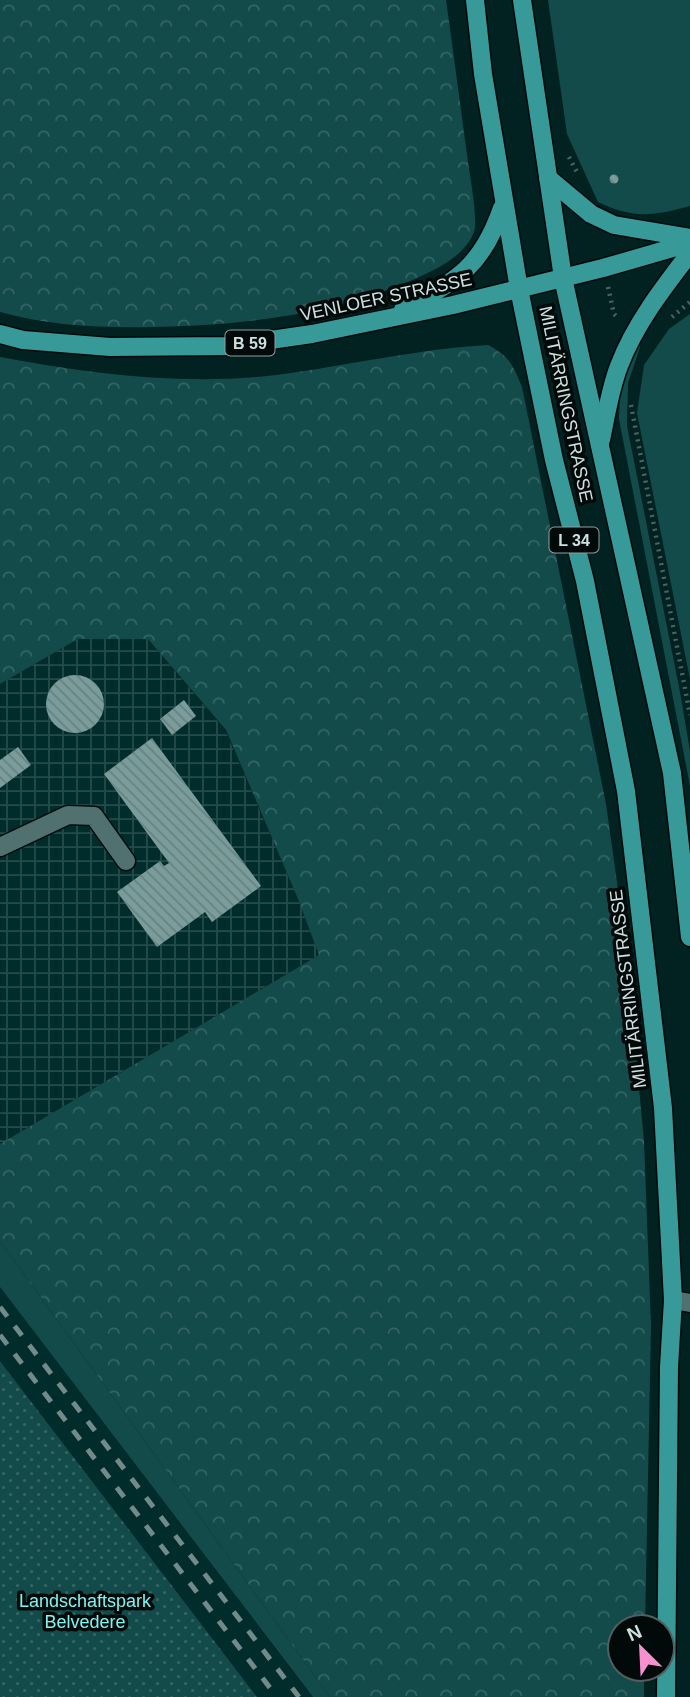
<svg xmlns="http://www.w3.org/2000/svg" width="690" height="1697" viewBox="0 0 690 1697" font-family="Arial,sans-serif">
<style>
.built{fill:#002d2c}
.industrial{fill:url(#industrial-grid)}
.grass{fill:#134b4a}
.forest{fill:url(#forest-crowns)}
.park{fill:url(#park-dots)}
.building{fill:url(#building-back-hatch)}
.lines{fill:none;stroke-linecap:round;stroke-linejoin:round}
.minor-casing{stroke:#000a0a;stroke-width:21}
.major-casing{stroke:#000a0a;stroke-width:21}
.path{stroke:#496463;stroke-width:4.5;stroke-dasharray:2 5;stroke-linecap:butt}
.minor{stroke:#507170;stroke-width:18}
.major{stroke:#379998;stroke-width:18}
.rail{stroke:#728a89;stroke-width:5;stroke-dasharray:12 12;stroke-linecap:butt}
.labels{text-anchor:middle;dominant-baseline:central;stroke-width:7;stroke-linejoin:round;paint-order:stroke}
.shield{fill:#010909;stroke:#91a09f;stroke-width:2}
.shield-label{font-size:16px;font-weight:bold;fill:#cfe0df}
.street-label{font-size:18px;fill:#cfe0df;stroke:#010909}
.park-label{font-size:18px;fill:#80f4f1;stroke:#010909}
</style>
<defs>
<pattern id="industrial-grid" width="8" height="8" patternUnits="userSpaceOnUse" patternTransform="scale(1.75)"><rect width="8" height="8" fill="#002d2c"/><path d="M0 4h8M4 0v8" fill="none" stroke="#244b4a"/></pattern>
<pattern id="forest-crowns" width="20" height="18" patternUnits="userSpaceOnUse" patternTransform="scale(1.75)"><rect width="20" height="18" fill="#134b4a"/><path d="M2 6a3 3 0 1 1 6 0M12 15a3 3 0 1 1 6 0" fill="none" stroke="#346564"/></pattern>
<pattern id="park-dots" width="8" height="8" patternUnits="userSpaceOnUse" patternTransform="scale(1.75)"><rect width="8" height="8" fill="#134b4a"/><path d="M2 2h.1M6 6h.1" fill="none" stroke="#346564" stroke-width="1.8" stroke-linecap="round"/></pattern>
<pattern id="building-back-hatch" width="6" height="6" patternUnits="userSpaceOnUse" patternTransform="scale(1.75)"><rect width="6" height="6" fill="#7a9c9b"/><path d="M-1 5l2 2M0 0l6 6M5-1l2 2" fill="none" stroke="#688181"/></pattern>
</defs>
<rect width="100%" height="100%" fill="#012221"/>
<polygon class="built" points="0,1287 294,1673 313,1697 257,1697 0,1361"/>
<polygon class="industrial" points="78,639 148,639 225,730 298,899 319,955 0,1144 0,684"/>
<g class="grass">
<path d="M548 0H690V206C654 216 633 219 598 202L567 134Z"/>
<polygon points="690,314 690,679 637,413 644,365 669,329"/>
<polygon points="637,342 640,347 628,383 627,426 680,692 690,751 690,786 619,419 620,390"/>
<polygon points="0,1241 330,1697 313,1697 0,1287"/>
</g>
<g class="forest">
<path d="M0 0H446C454 56 461 112 469 169 471 181 478 222 474 232 463 259 432 271 408 282 327 316 240 325 153 327 101 328 50 326 0 312Z"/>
<path d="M488 345C509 356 513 365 522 387L606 804 625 939 644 1141 651 1326 645 1627H620V1669H644V1697H330L0 1241V1144L319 955 298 899 226 730 148 639H78L0 684V357C91 374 184 386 276 375 347 366 416 349 488 345Z"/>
</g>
<polygon class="park" points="0,1361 257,1697 0,1697"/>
<g class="building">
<circle cx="614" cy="179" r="4.5"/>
<circle cx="75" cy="704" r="29"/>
<polygon points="184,700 196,716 172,735 160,719"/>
<polygon points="152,738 261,886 212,922 205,912 157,947 117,892 160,861 164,866 169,863 104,774"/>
<polygon points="18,747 31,765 0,788 0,760"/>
</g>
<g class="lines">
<defs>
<g id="minor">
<polyline points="0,847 68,815 94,816 126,861"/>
<polyline points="673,1300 690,1303"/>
</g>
<g id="major">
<polyline points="475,0 483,74 519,289 554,460 585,581 626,791 663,1108 673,1300 669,1367 666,1697"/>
<polyline points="522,0 563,278 672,773 690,937"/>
<polyline points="548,178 591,214 614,225 690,238"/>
<path d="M403 310C456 280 481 269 502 208"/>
<polyline points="0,334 23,340 110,347 229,346 312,334 453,305 603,268 690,243"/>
<path d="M601 440C606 416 610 389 619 366 635 324 663 288 690 253"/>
</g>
</defs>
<use href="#minor" class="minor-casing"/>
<use href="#major" class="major-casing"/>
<g class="path">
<polyline points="569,157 578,174"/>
<polyline points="608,287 614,314 618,318"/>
<polyline points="672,317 690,302"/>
<polyline points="631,405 690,715"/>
</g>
<use href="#minor" class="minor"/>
<use href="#major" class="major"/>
<g class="rail">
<polyline points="0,1307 299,1697"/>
<polyline points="0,1335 277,1697"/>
</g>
</g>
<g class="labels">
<g class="shield">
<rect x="225.5" y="330.5" width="49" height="25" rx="5"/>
<rect x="549.5" y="527.5" width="49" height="25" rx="5"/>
</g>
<g class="shield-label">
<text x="250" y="343">B 59</text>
<text x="574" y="540">L 34</text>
</g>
<g class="street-label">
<text transform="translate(386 297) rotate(-12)">VENLOER STRASSE</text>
<text transform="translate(566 404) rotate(78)">MILITÄRRINGSTRASSE</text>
<text transform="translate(628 989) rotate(-97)">MILITÄRRINGSTRASSE</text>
</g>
<g class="park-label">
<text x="85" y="1601">Landschaftspark<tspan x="85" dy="21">Belvedere</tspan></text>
</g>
</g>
<g transform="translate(641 1648) rotate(336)"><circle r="33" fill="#010909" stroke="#535f5f" stroke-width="2"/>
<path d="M0-5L12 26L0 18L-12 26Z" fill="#f690cf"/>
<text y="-10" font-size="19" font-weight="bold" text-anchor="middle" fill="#cfe0df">N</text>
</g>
</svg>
